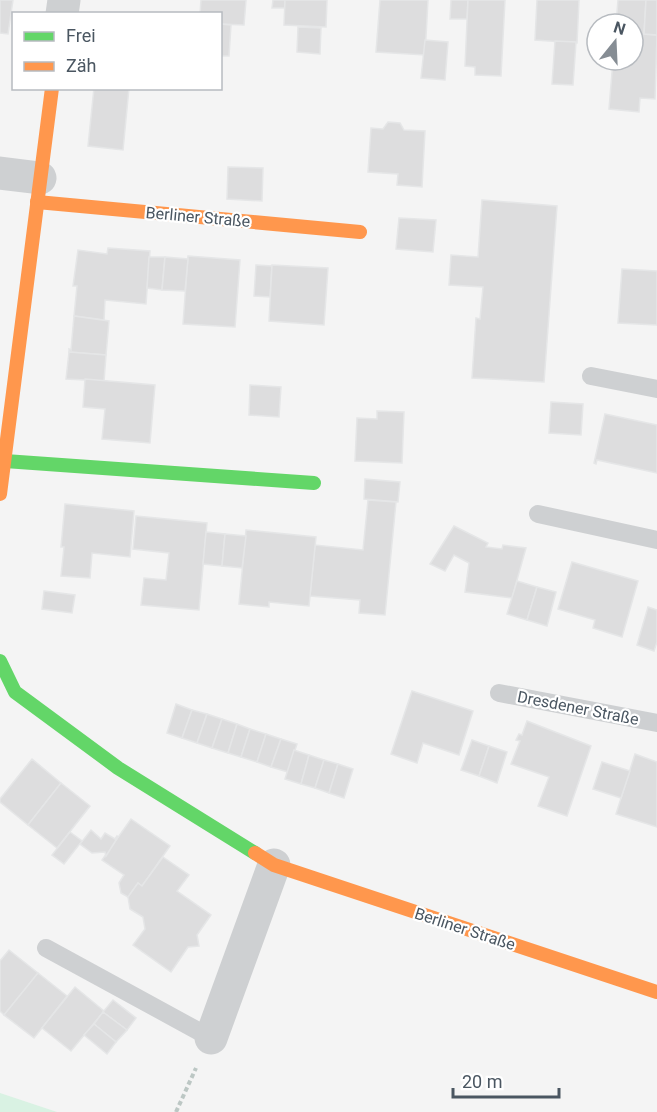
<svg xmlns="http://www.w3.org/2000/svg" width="657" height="1112" viewBox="0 0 657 1112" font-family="Roboto,sans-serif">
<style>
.green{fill:#d9f2e3}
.building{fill:#ddddde;stroke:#e5e6e7;stroke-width:1.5}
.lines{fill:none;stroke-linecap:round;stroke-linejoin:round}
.path{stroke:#bcc7c4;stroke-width:4;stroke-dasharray:4.5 3;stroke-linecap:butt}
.lane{stroke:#ced0d2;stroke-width:18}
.street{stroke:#ced0d2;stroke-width:33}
.fast{stroke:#63d668;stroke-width:14}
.slow{stroke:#ff974d;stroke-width:14}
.labels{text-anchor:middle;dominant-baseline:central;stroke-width:4.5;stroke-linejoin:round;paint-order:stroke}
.street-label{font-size:16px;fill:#4a5661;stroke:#fff}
</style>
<rect width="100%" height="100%" fill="#f4f4f4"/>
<polygon class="green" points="0,1093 57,1112 0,1112"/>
<g class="building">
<polygon points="0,0 13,0 8,34 0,33"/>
<polygon points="201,0 246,0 244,25 220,24 220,14 200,14"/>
<polygon points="273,0 285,0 285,8 272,8"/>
<polygon points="285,0 327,0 326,27 284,25"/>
<polygon points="380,0 428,0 425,55 376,52"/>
<polygon points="451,0 468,0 467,19 450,19"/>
<polygon points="468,0 505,0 501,76 475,75 475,67 465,66"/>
<polygon points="537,0 579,0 577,43 535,40"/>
<polygon points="618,0 646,0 644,34 657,35 655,99 640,98 639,112 609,109 613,60 633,60 633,24 616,24"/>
<polygon points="646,0 657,0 657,35 644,34"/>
<polygon points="220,24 231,25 229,56 220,56"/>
<polygon points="298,27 321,28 320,54 297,52"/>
<polygon points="425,40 448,42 445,80 421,78"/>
<polygon points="555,41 576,42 573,85 552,84"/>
<polygon points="94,88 129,88 123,150 88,146"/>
<polygon points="388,122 400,123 404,130 425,131 422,187 397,185 398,174 368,172 371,128 383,129"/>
<polygon points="228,167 263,168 262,201 227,199"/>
<polygon points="482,200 557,206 544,382 472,378 476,318 480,319 483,287 449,285 451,255 478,257"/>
<polygon points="399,218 436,220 433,252 396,249"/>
<polygon points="108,248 150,251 146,304 105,300 104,320 74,316 77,286 73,286 78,250 107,254"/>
<polygon points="188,256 240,260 235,327 183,324"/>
<polygon points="149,257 165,257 162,290 147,288"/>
<polygon points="165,257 188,259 185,291 162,290"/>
<polygon points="256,265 272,266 270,297 254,296"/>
<polygon points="272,265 328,268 324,325 269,321"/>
<polygon points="622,269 657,271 657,325 618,323"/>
<polygon points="74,316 109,321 106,355 69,352 69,349 71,350"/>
<polygon points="69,352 106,355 104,381 66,379"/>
<polygon points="85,379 155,385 150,443 102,439 105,409 83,407"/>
<polygon points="250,385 281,387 279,417 249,415"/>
<polygon points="551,402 583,404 581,435 549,433"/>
<polygon points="377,411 404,412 402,463 355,461 357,418 377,419"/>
<polygon points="605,414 657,425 657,473 597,460 596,464 594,463"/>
<polygon points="365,479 400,482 398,502 364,499"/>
<polygon points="368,500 396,502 385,615 359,613 360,600 310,596 315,545 363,550"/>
<polygon points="65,504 134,511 130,557 92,553 90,578 61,576 64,547 61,547"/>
<polygon points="136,516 207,523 199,610 141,605 144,578 166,580 169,553 133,549"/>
<polygon points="454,526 488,543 486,547 502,549 503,545 526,548 512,598 465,592 469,563 454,555 445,571 430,564"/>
<polygon points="246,530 316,537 309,606 269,602 269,607 239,604"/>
<polygon points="206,532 225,534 222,566 203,564"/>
<polygon points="225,534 246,536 242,568 222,566"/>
<polygon points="572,562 638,581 622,637 593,628 595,620 558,609"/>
<polygon points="517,581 537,587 527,620 507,614"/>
<polygon points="537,587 556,592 547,626 527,620"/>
<polygon points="44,591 75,595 72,613 42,609"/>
<polygon points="648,607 657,610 657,642 654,651 637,645"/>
<polygon points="412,691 473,711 459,755 423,743 417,763 391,754"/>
<polygon points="176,704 192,710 182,738 167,733"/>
<polygon points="192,710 207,714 197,743 182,738"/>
<polygon points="207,714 222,719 212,748 197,743"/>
<polygon points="222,719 237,724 228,753 212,748"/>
<polygon points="527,721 591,746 567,816 538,806 549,777 511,764 520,741 516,740 519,734 522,735"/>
<polygon points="237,724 250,729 241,757 228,753"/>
<polygon points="250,729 266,734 257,762 241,757"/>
<polygon points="266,734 281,739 271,767 257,762"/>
<polygon points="281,739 297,744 288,772 271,767"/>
<polygon points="472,740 489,746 479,776 461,770"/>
<polygon points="489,746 507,752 497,783 479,776"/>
<polygon points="294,750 309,755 301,784 285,779"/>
<polygon points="635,754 657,762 657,827 616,814"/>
<polygon points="309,755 324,760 315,788 301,784"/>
<polygon points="32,759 61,783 28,825 0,802 0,799"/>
<polygon points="324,760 338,764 329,793 315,788"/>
<polygon points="602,762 630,771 621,798 593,789"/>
<polygon points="338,764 353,769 344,798 329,793"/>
<polygon points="61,783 90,806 57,848 28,825"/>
<polygon points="131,819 170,846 142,886 138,883 128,897 121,893 119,883 124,875 102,860"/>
<polygon points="91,830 101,839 105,833 115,839 117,836 118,837 106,856 105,852 92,853 80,844"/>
<polygon points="70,832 82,841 64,864 52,855"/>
<polygon points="163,857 189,875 177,891 211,915 197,935 199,946 188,947 171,972 133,945 145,929 143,917 130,909 128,897 138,883 142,886"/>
<polygon points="9,950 38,973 4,1015 0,1011 0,961"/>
<polygon points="38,973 67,996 34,1038 4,1015"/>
<polygon points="75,987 104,1011 71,1051 42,1028"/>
<polygon points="113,1000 136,1018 127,1030 103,1012"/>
<polygon points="103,1012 127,1030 116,1042 94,1024"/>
<polygon points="94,1024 116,1042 107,1054 84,1035"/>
</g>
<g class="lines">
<polyline class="path" points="176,1112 196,1068"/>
<g class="lane">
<polyline points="591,376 657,389"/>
<polyline points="538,514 657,540"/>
<polyline points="499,693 657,723"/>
<polyline points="46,948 211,1038"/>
</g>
<g class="street">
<polyline points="62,14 64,0"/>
<polyline points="0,173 40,178"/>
<polyline points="211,1038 274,865"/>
</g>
<g class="fast">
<polyline points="5,461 314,483"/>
<polyline points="0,661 15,692 118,768 255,853"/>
</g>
<g class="slow">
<polyline points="37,202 360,232"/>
<polyline points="0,494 52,88"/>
<polyline points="255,853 274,865 657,992"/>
</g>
</g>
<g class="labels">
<g class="street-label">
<text transform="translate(198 217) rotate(5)">Berliner Straße</text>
<text transform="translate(578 708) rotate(11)">Dresdener Straße</text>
<text transform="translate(465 929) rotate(18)">Berliner Straße</text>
</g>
</g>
<rect x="12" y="12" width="210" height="78" fill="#ffffff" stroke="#b7bbc0" stroke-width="1.5"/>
<rect x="24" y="32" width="30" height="9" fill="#63d668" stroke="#b7bbc0" stroke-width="1.5"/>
<text x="66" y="42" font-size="18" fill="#4a5661">Frei</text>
<rect x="24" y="62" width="30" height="9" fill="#ff974d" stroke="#b7bbc0" stroke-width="1.5"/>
<text x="66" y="72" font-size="18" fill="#4a5661">Zäh</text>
<g transform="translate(615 42) rotate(18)"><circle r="28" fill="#ffffff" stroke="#b7bbc0" stroke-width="1.5"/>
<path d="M0-4.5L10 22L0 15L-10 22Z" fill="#868d94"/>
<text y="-9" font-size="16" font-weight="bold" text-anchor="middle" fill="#4a5661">N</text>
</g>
<path d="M453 1088v9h106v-9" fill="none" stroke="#4a5661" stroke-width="3"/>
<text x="462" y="1088" font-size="18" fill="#4a5661" stroke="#ffffff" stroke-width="4.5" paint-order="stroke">20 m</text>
</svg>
